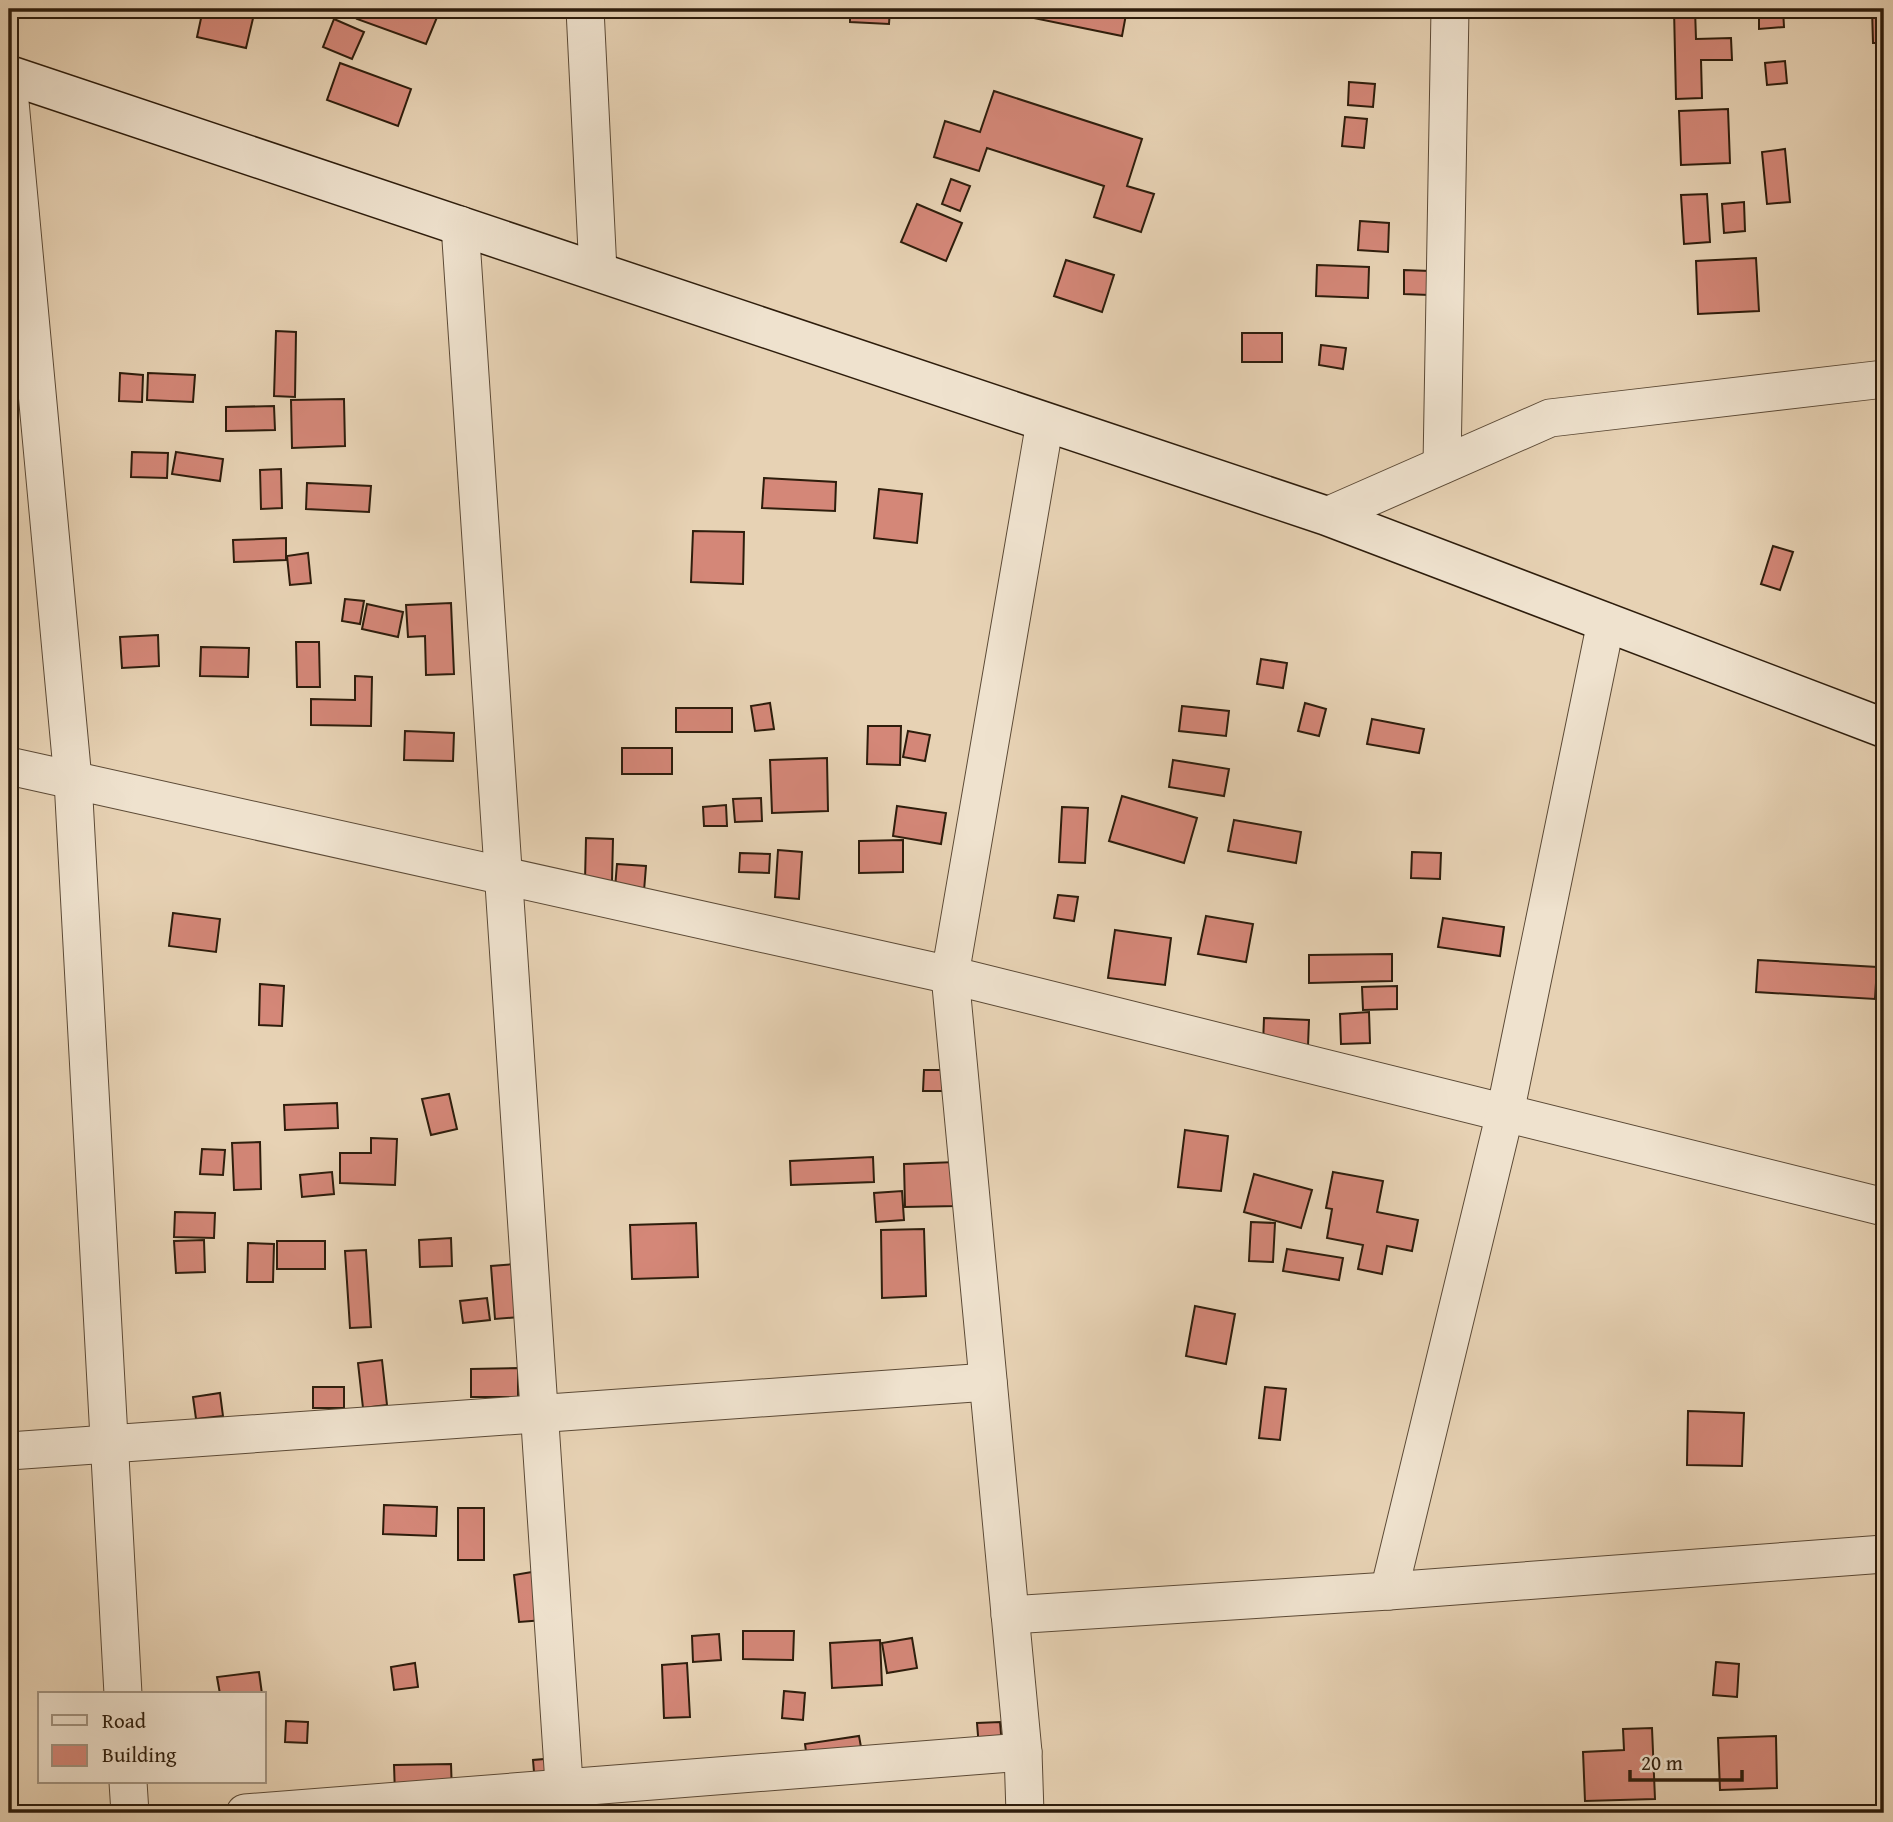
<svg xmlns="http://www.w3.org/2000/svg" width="1893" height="1822" viewBox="0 0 1893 1822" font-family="'Gentium Book Plus',serif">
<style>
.building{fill:#d48778;stroke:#2e1d0c;stroke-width:2}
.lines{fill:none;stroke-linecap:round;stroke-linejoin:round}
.street-casing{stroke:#5c4a36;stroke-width:39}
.secondary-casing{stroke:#2e1d0c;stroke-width:41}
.street{stroke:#efe2ce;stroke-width:37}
.secondary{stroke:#efe2ce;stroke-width:38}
</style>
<rect width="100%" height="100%" fill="#e7d2b4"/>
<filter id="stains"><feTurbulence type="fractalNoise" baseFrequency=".00286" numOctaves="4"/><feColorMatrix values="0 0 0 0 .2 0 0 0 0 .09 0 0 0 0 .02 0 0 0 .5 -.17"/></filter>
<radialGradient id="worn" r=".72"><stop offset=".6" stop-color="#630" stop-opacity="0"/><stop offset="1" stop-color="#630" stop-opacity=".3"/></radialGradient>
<g class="building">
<polygon points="203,9 255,10 246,48 197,37"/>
<polygon points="361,9 438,9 440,10 426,44 357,19"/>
<polygon points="850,9 890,9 889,24 850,22"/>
<polygon points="1020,9 1127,9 1122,36 1019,15"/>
<polygon points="1674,9 1695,9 1696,39 1731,38 1732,60 1701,60 1702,98 1676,99"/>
<polygon points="1759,9 1783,9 1784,27 1759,29"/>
<polygon points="1872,9 1884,9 1884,43 1873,43"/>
<polygon points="334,19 364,32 352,59 323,47"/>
<polygon points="1785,61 1787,83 1767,85 1765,63"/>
<polygon points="340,63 411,89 398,126 327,100"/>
<polygon points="1349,82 1375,84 1373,107 1348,105"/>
<polygon points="994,91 1142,139 1127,186 1154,194 1141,232 1094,217 1104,186 987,148 979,171 934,157 945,121 980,132"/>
<polygon points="1728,109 1730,163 1681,165 1679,111"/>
<polygon points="1345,117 1367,119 1364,148 1342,146"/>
<polygon points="1785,149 1790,202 1767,204 1762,152"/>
<polygon points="1879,171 1884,172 1884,198 1877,198"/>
<polygon points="951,179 970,186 960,211 942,204"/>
<polygon points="1707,194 1710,242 1684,244 1681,195"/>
<polygon points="1744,202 1745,231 1724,233 1722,204"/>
<polygon points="917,204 962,223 946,261 901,242"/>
<polygon points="1360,221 1389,223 1388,252 1358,250"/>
<polygon points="1756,258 1759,311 1698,314 1696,261"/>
<polygon points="1066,260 1114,275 1102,312 1054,296"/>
<polygon points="1317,265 1369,267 1368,298 1316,296"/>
<polygon points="1404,270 1430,271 1429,295 1404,294"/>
<polygon points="276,331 296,332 295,397 274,396"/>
<rect x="1242" y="333" width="40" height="29"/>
<polygon points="1321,345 1346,348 1343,369 1319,365"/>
<polygon points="120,373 143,375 142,402 119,401"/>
<polygon points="148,373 195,375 193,402 147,400"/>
<polygon points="344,399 345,446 292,448 291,400"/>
<polygon points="274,406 275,430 226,431 226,407"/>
<polygon points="132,452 168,453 167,478 131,477"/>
<polygon points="176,452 223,459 220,481 172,474"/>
<polygon points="281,469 282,508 261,509 260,470"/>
<polygon points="764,478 836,482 835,511 762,508"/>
<polygon points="307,483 371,486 369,512 306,509"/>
<polygon points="879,489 922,494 917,543 874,538"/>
<polygon points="693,531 744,532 743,584 691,582"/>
<polygon points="286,538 286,560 234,562 233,540"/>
<polygon points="1773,546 1793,552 1780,590 1761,584"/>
<polygon points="308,553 311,583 290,585 287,556"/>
<polygon points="9,596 13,596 11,629 9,628"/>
<polygon points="345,599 364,601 360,624 342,621"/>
<polygon points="451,603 454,674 426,675 425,636 408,637 406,605"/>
<polygon points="367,604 403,612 398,637 362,629"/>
<polygon points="158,635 159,666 122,668 120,637"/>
<polygon points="296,642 319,642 320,687 297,687"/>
<polygon points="201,647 249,648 248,677 200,676"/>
<polygon points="1261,659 1287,663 1283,688 1257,684"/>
<polygon points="355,676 372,677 371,726 311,725 311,699 355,700"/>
<polygon points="770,703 774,729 755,731 751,706"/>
<polygon points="1305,703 1326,709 1319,736 1298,731"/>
<polygon points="1182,706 1229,711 1226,736 1179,731"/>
<rect x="676" y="708" width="56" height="24"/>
<polygon points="1372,719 1424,729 1419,753 1367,744"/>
<polygon points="868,726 901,726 900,765 867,764"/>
<polygon points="405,731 454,733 453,761 404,760"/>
<polygon points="908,731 930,735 925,761 903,757"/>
<rect x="622" y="748" width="50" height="26"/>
<polygon points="827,758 828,811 772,813 770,760"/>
<polygon points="1173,760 1229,769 1224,796 1169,787"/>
<polygon points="1122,796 1197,818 1184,863 1109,841"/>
<polygon points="761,798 762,821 735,822 733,799"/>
<polygon points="726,805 727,826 704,826 703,807"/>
<polygon points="897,806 946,813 941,844 893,836"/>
<polygon points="1062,807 1088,808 1085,863 1059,862"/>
<polygon points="1234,820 1301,832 1296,863 1228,851"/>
<polygon points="586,838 613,839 612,881 585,881"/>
<polygon points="903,840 903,872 859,873 859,841"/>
<polygon points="778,850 802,852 799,899 775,897"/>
<polygon points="1412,852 1441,853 1440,879 1411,878"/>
<polygon points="740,853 770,854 769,873 739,872"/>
<polygon points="617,864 646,866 644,891 615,888"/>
<polygon points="1058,895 1078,897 1074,921 1054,918"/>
<polygon points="173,913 220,919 216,952 169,946"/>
<polygon points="1206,916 1253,924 1246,962 1198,954"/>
<polygon points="1443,918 1504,927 1500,956 1438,947"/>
<polygon points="1115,930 1171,938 1165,985 1108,978"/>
<polygon points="1392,954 1392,981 1309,983 1309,955"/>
<polygon points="1758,960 1877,967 1875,999 1756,992"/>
<polygon points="260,984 284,986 282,1026 259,1025"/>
<polygon points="1397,986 1397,1009 1363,1010 1362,987"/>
<polygon points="1369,1012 1370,1043 1341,1044 1340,1014"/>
<polygon points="1264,1018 1309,1020 1308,1046 1263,1044"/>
<polygon points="924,1070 947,1070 947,1091 923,1091"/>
<polygon points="449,1094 457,1129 431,1135 422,1099"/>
<polygon points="337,1103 338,1128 285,1130 284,1105"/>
<polygon points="1185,1130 1228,1136 1221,1191 1178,1187"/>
<polygon points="371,1138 397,1139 395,1185 340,1183 340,1153 371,1153"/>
<polygon points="260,1142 261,1189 234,1190 232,1143"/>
<polygon points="202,1149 225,1150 223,1175 200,1174"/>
<polygon points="873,1157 874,1182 791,1185 790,1161"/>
<polygon points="956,1162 957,1206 905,1207 904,1164"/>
<polygon points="332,1172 334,1194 302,1197 300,1175"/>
<polygon points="1333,1172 1383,1181 1377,1212 1418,1220 1412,1251 1387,1246 1382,1274 1358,1269 1363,1245 1327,1238 1332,1209 1326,1208"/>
<polygon points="1254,1174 1312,1190 1301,1228 1244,1212"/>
<polygon points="902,1191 904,1220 876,1222 874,1193"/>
<polygon points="175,1212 215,1213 214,1238 174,1237"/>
<polygon points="1251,1222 1275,1223 1273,1262 1249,1261"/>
<polygon points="696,1223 698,1277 632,1279 630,1225"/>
<polygon points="924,1229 926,1296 882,1298 881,1230"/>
<polygon points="451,1238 452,1266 420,1267 419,1240"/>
<polygon points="204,1240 205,1272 176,1273 174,1241"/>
<rect x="277" y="1241" width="48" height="28"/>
<polygon points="248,1243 274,1244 273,1282 247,1282"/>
<polygon points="1287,1249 1343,1258 1339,1280 1283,1271"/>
<polygon points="366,1250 371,1327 350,1328 345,1251"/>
<polygon points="515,1264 519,1317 495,1319 491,1266"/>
<polygon points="487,1298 490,1320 463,1323 460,1301"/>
<polygon points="1195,1306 1235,1314 1226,1364 1186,1356"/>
<polygon points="382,1360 387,1405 363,1408 358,1363"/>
<polygon points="518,1368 518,1397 471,1397 471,1369"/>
<rect x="313" y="1387" width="31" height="21"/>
<polygon points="1265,1387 1286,1389 1280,1440 1259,1438"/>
<polygon points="220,1393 223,1416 196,1419 193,1397"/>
<polygon points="1688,1411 1744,1413 1742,1466 1687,1465"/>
<polygon points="384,1505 437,1507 436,1536 383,1534"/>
<rect x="458" y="1508" width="26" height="52"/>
<polygon points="538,1571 544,1620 519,1622 514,1575"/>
<polygon points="743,1631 794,1631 793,1660 743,1659"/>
<polygon points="719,1634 721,1660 693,1662 692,1636"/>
<polygon points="912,1638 917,1668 887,1673 882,1643"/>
<polygon points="880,1640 882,1685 832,1688 830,1643"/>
<polygon points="1716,1662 1739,1664 1737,1697 1713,1695"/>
<polygon points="415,1663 418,1687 394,1690 391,1667"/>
<polygon points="687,1663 690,1717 664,1718 662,1665"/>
<polygon points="259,1672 262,1694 220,1694 217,1677"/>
<polygon points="784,1691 805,1693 803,1720 782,1718"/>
<polygon points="286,1721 308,1722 307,1743 285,1742"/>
<polygon points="1000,1722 1002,1746 979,1748 977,1723"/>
<polygon points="1652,1728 1655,1799 1585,1801 1583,1752 1624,1750 1623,1729"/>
<polygon points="859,1736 863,1758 808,1766 805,1744"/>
<polygon points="1776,1736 1777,1788 1720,1790 1718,1738"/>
<polygon points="557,1758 535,1784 533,1760"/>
<polygon points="451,1764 452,1793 395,1794 394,1765"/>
</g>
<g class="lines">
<defs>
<g id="street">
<polyline points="585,9 598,271"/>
<polyline points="9,91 73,780 123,1694"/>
<polyline points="460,225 566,1813"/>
<polyline points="1442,465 1450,9"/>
<polyline points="1327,516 1550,418 1884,379"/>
<polyline points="9,766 950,975 1884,1207"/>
<polyline points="9,1451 988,1382"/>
<polyline points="1389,1591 1505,1113 1606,622"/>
<polyline points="1010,1615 1389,1591 1884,1554"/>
<polyline points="128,1782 130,1813"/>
<polyline points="245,1813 1023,1752"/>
<polyline points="1025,1813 1023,1752 950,975 1045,422"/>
</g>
<polyline id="secondary" points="9,75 1327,516 1884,728"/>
</defs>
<use href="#street" class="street-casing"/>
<use href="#secondary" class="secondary-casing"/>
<use href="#street" class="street"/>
<use href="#secondary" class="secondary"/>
</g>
<rect width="1893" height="1822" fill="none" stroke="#e7d2b4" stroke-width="35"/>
<rect x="10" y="10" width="1872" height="1801" fill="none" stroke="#2e1d0c" stroke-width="3.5"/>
<rect x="18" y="18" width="1858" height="1787" fill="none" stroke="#2e1d0c" stroke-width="2"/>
<rect x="38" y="1692" width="228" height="91" fill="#efe2ce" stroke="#a29380" stroke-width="2"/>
<rect x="52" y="1715" width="35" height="10" fill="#efe2ce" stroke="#a29380" stroke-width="2"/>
<text x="102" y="1728" font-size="21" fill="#2e1d0c">Road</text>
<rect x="52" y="1745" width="35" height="21" fill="#d48778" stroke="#a29380" stroke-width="2"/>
<text x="102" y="1762" font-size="21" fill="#2e1d0c">Building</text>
<path d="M1630 1770v10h112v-10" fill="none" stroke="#2e1d0c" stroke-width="3.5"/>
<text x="1641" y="1770" font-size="21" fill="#2e1d0c" stroke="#efe2ce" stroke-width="5" paint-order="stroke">20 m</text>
<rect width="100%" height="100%" filter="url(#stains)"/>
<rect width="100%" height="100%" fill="url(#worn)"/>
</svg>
